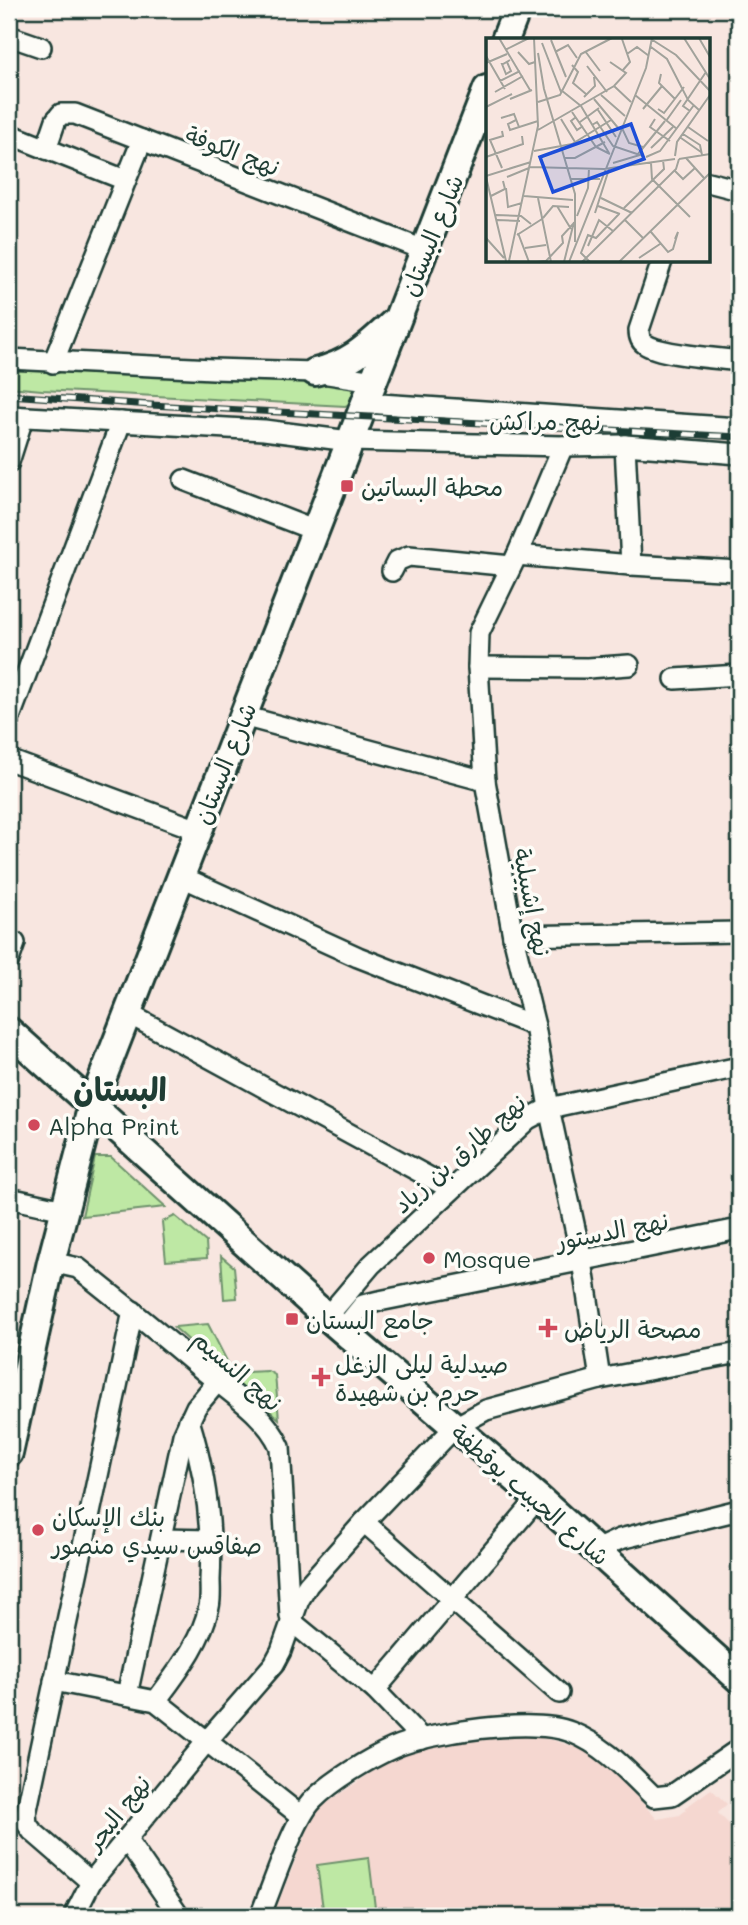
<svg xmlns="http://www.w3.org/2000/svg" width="748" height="1925" viewBox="0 0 748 1925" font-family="Mali,'Playpen Sans Arabic',sans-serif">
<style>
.built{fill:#f5d7d0}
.green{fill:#bee8a4;stroke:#6e926c;stroke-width:2}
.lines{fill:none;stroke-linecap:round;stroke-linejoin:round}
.minor-casing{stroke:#1f3d34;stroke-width:24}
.major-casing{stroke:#1f3d34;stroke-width:32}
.minor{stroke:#fdfcf7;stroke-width:19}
.major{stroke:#fdfcf7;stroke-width:26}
.rail-casing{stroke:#1f3d34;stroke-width:7}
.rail{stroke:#fdfcf7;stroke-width:4.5;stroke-dasharray:13;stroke-linecap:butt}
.poi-dot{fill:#d1495b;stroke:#fdfcf7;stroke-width:2.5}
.labels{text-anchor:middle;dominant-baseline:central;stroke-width:7;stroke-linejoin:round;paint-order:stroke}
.street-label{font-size:24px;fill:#1f3d34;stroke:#fdfcf7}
.poi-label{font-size:24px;fill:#1f3d34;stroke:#fdfcf7;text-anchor:start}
.district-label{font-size:32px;font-weight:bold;fill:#1f3d34;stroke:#fdfcf7}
.inset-road{fill:none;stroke:#a1a29b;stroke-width:2}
.view{fill:#1d4ed8;fill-opacity:0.15;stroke:#1d4ed8;stroke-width:3.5}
.inset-edge{fill:none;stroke:#1f3d34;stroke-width:3.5}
</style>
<rect width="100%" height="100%" fill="#f8e6e0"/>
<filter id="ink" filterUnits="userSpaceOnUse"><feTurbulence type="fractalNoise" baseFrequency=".0143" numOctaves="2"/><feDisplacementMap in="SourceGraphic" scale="14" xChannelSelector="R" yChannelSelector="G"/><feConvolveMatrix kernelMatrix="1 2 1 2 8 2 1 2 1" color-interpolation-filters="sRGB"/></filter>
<g filter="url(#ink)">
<polygon class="built" points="506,1732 552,1740 581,1749 605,1763 657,1819 680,1815 686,1810 685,1808 711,1789 727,1804 718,1813 739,1834 739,1916 273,1916 316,1810 398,1755"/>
<g class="green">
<polygon points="9,367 350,382 357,391 353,403 345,406 42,390 9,387"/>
<polygon points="95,1157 111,1157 166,1207 82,1216"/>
<polygon points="175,1216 206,1242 207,1258 166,1261 162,1222"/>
<polygon points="221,1256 234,1267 237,1298 224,1299"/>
<polygon points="208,1324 228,1363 222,1370 174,1327"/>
<polygon points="268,1371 275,1375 279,1419 225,1373"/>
<polygon points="369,1858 376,1916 324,1916 317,1865"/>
</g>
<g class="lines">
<defs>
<g id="minor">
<polyline points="9,36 41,47"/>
<polyline points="9,134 125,180"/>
<polyline points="46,149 56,120 61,114 75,114 424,250"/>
<polyline points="708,182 739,190"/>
<path d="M662 261 639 330C639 336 640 341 645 344 660 355 718 358 739 361"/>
<polyline points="9,359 213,369 315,372 374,381"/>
<polyline points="53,363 142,140"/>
<polyline points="366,403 739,428"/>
<polyline points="9,416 264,430 349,441 563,446 625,445 739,454"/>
<polyline points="625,445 631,565"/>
<polyline points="563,446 517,555 479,633 478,667 485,781 513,936 535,1026 549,1108 582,1261 600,1379"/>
<polyline points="9,462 23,418"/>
<polyline points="184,480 316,531"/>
<polyline points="517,555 631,565 739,571"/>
<polyline points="392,571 397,561 409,556 511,566"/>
<polyline points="478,667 588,668 629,665"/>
<polyline points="675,679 739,675"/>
<polyline points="243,716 485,781"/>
<polyline points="9,720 121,422"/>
<polyline points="9,760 198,830"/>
<polyline points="180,876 358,957 535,1026"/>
<polyline points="513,936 739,932"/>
<polyline points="9,960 15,943"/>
<polyline points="127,1013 451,1189"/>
<polyline points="9,1198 64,1210"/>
<path d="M51 1262 78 1268C121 1302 163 1336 204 1371 231 1393 266 1415 280 1447L290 1616"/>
<polyline points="133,1311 26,1814 27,1824 32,1831 91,1882 207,1741 274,1664 281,1651 299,1600 308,1585 364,1522 455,1427 486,1410 600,1379 739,1353"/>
<polyline points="327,1317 371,1265 528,1119 549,1108 739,1067"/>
<polyline points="342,1331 363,1305 379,1301 739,1229"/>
<polyline points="364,1522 559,1693"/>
<polyline points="161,1539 211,1540"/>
<polyline points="596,1550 620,1539 739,1510"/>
<polyline points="291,1621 375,1690 422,1739"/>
<polyline points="54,1681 156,1701 301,1816"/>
<polyline points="375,1690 538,1498"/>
<polyline points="127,1695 183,1435 196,1407 217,1382"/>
<path d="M156 1701C177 1672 201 1643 209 1607 211 1598 210 1588 210 1580 213 1525 205 1472 189 1420"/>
<polyline points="126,1839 179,1916"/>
<polyline points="74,1916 91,1882"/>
<path d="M260 1916C272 1888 294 1819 313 1800 332 1781 368 1759 393 1748 429 1732 535 1717 571 1732 607 1747 627 1771 654 1797L672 1795 739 1749"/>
</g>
<g id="major">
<polyline points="505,40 517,9"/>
<path d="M315 372C350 364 367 347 393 323"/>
<polyline points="9,1031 327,1317 538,1498 739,1679"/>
<polyline points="9,1453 51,1262 92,1105 487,89"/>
</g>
</defs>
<use href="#minor" class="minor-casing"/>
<use href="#major" class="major-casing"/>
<use href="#minor" class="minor"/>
<use href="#major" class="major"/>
<defs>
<polyline id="rail" points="9,395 151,405 739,437"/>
</defs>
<use href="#rail" class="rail-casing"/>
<use href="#rail" class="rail"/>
</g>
</g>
<g class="poi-dot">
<rect x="340" y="479" width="14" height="14" rx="3.5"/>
<circle cx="34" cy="1125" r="7"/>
<circle cx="429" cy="1258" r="7"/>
<rect x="285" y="1312" width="14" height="14" rx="3.5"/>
<path d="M544.5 1317.5h7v7h7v7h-7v7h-7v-7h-7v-7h7z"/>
<path d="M317.5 1366.5h7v7h7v7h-7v7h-7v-7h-7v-7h7z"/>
<circle cx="38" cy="1530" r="7"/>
</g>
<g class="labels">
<g class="street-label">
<text transform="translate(233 150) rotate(21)">نهج الكوفة</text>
<text transform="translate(431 235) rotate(-68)">شارع البستان</text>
<text x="545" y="420">نهج مراكش</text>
<text transform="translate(224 763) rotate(-68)">شارع البستان</text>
<text transform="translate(533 902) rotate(79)">نهج إشبيلية</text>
<text transform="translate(459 1153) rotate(-41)">نهج طارق بن زياد</text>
<text transform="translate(612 1230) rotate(-11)">نهج الدستور</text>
<text transform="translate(238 1370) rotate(41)">نهج النسيم</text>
<text transform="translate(531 1494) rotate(41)">شارع الحبيب بوقطفة</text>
<text transform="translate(117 1812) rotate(-51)">نهج البحر</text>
</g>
<g class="poi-label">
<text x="361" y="486">محطة البساتين</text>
<text x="48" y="1125">Alpha Print</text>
<text x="443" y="1258">Mosque</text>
<text x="306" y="1319">جامع البستان</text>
<text x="564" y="1328">مصحة الرياض</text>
<text x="335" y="1363">صيدلية ليلى الزغل<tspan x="335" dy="28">حرم بن شهيدة</tspan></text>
<text x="52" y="1516">بنك الإسكان<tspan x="52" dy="28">صفاقس سيدي منصور</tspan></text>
</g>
<g class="district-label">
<text x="120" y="1088">البستان</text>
</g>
</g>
<g transform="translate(486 38)">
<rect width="224" height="224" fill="#f8e6e0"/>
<path class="inset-road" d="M13 0 44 52M198 0 224 41M213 0 224 19M136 1 144 24 137 32M165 1 190 17 224 53M65 2 80 39M56 5 75 54M165 9 181 21 202 62 213 72M19 12 43 0M99 13 114 33M32 14 43 26 49 24M69 14 82 7 91 20M52 15 58 51 89 156V204M141 16 151 9 163 18M0 18 19 51M21 24 25 33 20 36 16 26H17L24 22M0 25 21 16M86 27 92 34 87 45 100 56M101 28 121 54M175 36 173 45 189 61M14 43 34 33M128 48 145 64M75 52 95 68M9 54 37 38M115 57 139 78M149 57 191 91M98 59 109 48 108 39M24 61 46 52M108 61 133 91M52 64 74 57 95 16 126 0M95 68 123 115M0 69 26 56M157 71 176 48M172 71 178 75 198 49M112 72 130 99M204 73 197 68 220 34M86 74 110 109 124 116M90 79 85 83 91 92 97 88M15 80 28 76 33 89M75 81 89 104M169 81 164 89 184 103M30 82 22 86 24 92 52 83M180 83 195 62M94 84 113 70M106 87 111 84 127 108 154 117 127 125M135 88 143 105 157 109M202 89 222 103M52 92 128 48 140 35 124 24M197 96 214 107 216 117M195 100 215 114M165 110 187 89M48 113 86 106 125 82M152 116 179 83M189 118 191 104 224 57M0 119 37 106 36 98M160 119 174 113 208 67M78 120H89L119 104M200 120 218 140M193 121 224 116M165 125 166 141 204 179M44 129 118 131 189 121M16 130 4 102 17 98 16 93M189 133 197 141 209 130M0 138 45 124M0 139 20 223M21 139 43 130M85 141H114M20 150 22 169 36 165M5 158 19 151 17 143M38 158 87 162M52 160 65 224M115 160 146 175M71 168 85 191M112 168 134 176M138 170 178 131 177 122M109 175 123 131M10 177 35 178 45 186M91 178 102 150 103 130M57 180 67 168 83 169M11 182 34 183M139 182 157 200M165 194 182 214 187 211 192 194 189 201M32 195 43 224M31 197 56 181M0 200 18 220M102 208 113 182 127 193M39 210 60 207M153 220 174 206M23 223 52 88 48 0M50 224 60 223 77 205 76 198 87 186M78 224 88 184M83 224 160 30 166 0M96 224 190 131 193 121M104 224 95 215 102 197 110 200 133 176M133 224 224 135"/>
<path class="view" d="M145 86 158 121 67 154 54 119Z"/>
<rect width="224" height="224" class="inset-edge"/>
</g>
<rect width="748" height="1925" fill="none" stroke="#fdfcf7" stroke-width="35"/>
<rect x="18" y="18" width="713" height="1890" fill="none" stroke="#1f3d34" stroke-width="2.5" filter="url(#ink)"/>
</svg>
